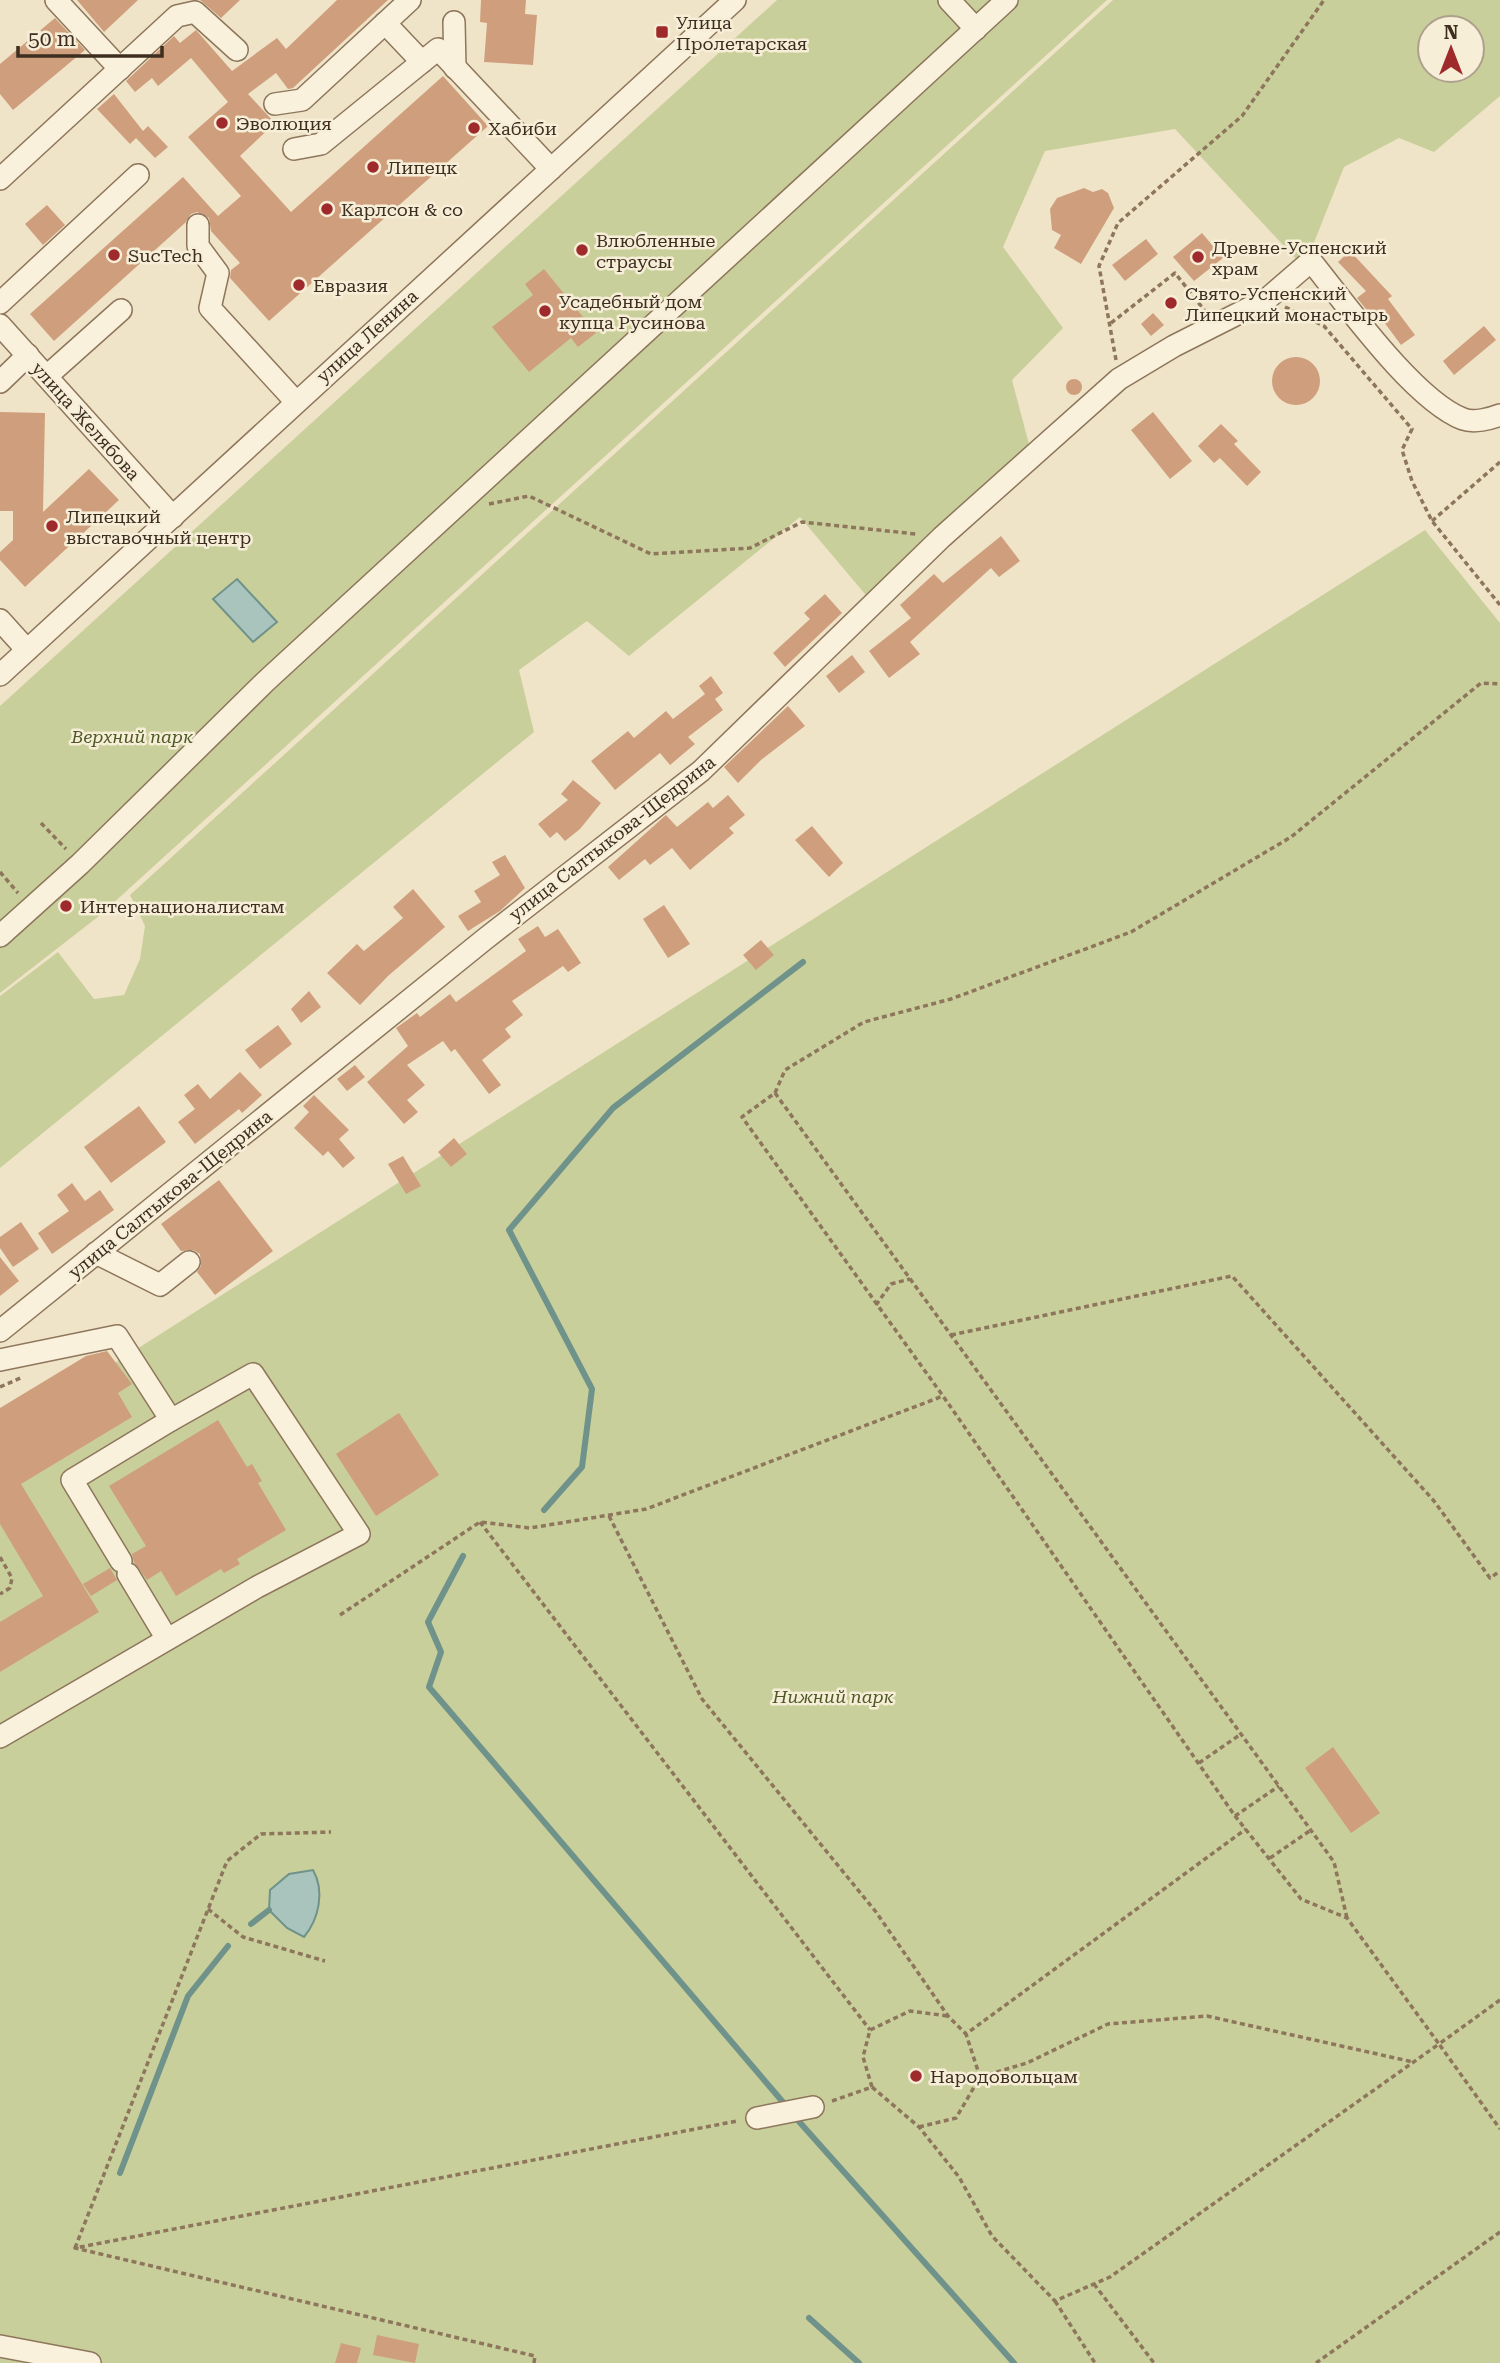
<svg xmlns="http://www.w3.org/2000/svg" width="1500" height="2363" viewBox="0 0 1500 2363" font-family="'Roboto Serif',serif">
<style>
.green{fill:#c9cf9b;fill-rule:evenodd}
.water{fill:#a9c4bc;stroke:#6f938a;stroke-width:2}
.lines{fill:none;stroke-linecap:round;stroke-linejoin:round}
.stream{stroke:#6f938a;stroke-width:6}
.building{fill:#cf9f7d}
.minor-casing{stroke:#8d765c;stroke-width:24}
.path{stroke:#8d765c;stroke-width:3.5;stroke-dasharray:5 3.5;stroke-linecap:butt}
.minor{stroke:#faf1dc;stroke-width:21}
.poi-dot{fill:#9e2a2b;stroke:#f7eed8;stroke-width:2.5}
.labels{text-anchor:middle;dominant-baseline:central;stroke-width:5;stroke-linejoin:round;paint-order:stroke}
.poi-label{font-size:18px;fill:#3d2e20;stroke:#f7eed8;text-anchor:start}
.street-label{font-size:18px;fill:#3d2e20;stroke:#f7eed8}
.park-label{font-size:18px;font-style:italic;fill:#4d5a26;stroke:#f7eed8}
</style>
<rect width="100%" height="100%" fill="#f0e4c8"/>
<g class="green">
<polygon points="777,0 1107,0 99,916 0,993 0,706"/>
<path d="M1113 0H1500V96L1434 152 1399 138 1344 167 1313 245 1297 260 1175 129 1045 151 1003 247 1063 328 1012 380 1030 448 870 600 800 517 629 656 587 621 519 670 534 732 0 1168V996L58 952 94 999 124 995 140 959 145 926 130 895ZM1430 28H1472V70H1430Z"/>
<polygon points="1425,530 1500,623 1500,2363 0,2363 0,1436"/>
</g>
<g class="water">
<polygon points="237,579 277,622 253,642 213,599"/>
<path d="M313 1870C325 1891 319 1919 304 1937L287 1928 269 1910 270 1890 289 1874Z"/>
</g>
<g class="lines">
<g class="stream">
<polyline points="544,1510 582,1467 592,1389 509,1230 613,1108 803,962"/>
<polyline points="463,1556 428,1622 441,1652 429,1687 788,2108"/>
<polyline points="251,1924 269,1910"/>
<polyline points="795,2117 1014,2363"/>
<polyline points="120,2173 188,1996 228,1946"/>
<polyline points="809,2318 859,2363"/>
</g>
</g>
<g class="building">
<polygon points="77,0 138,0 104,32"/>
<polygon points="200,0 240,0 221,18"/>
<polygon points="337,0 388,0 293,88 288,89 276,73 248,94 275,123 240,156 291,212 443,76 488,126 269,321 230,278 231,270 240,263 211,231 209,218 197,212 191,214 185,223 54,341 30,314 183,177 218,216 241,196 188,137 228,102 191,58 158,86 152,78 135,92 126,81 174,36 180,43 196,30 232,71 277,38 286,49"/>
<polygon points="481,0 526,0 525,14 537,15 533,65 484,62 487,23 480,22"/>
<polygon points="55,18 85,50 13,110 0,94 0,64"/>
<polygon points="114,94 143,131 148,126 168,147 155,158 136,138 141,133 130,144 97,109"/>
<polygon points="1084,188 1093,192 1102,189 1108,193 1114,208 1081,264 1054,248 1061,235 1052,230 1050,209 1057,198"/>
<polygon points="47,205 65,225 43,245 25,224"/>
<polygon points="1202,233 1223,258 1194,281 1173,257"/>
<polygon points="1146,239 1158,254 1125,281 1112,265"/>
<polygon points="1350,251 1392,296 1388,299 1415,335 1401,345 1375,310 1370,314 1357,298 1366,291 1338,262"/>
<polygon points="544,269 596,333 578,347 571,338 529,372 492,327 533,295 525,284"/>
<polygon points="1153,313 1164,325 1151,336 1141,324"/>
<polygon points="1484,326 1496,340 1454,375 1443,361"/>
<circle cx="1296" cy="381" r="24"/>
<circle cx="1074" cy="387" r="8"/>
<polygon points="0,412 45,413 43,512 89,469 119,500 25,587 0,560 0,552 13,540 13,511 0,511"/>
<polygon points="1153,412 1192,461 1170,479 1131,430"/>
<polygon points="1221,424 1238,441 1234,444 1261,472 1247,486 1220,458 1214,463 1198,446"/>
<polygon points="1001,536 1020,561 999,577 991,568 910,642 920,654 889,678 869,651 911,618 900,605 934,574 943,583"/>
<polygon points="825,594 842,613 785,667 773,653 810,619 804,613"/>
<polygon points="852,655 865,672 839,693 826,676"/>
<polygon points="711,676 723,693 715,699 723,710 688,737 695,744 670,765 660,753 615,790 591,761 628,731 634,738 666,711 673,719 705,694 699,686"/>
<polygon points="788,706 805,726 761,760 738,783 724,767"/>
<polygon points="573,780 601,803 580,829 565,841 557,832 550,838 538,824 568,800 561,794"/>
<polygon points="728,795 745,815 729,828 734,833 690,870 672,848 650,865 645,859 619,880 608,867 666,815 677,827 708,802 713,808"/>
<polygon points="812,826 843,863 829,877 795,840"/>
<polygon points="505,855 525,888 500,911 468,931 458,916 481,902 474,891 500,875 492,862"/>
<polygon points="413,889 445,927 388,976 360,1005 327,973 357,944 364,951 403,918 393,907"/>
<polygon points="664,905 690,944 668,958 643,919"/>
<polygon points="538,926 545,937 558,929 581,963 568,972 563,966 512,1001 523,1015 505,1029 511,1037 482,1060 501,1085 489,1094 455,1049 451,1052 443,1041 407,1065 425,1085 407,1100 418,1112 404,1124 367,1082 408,1046 396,1028 417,1013 420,1017 450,994 456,1002 526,951 518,939"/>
<polygon points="761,940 774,955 756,970 743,955"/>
<polygon points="309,991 321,1007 301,1023 291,1009"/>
<polygon points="278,1025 292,1044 260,1069 245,1050"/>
<polygon points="355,1065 365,1077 347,1091 337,1079"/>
<polygon points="240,1072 262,1095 242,1113 239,1109 195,1144 178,1122 195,1109 184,1095 198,1084 210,1099"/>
<polygon points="314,1095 349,1130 339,1139 355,1158 343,1168 328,1151 323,1156 294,1128 309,1112 303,1106"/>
<polygon points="139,1106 166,1142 111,1183 84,1147"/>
<polygon points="454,1138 467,1154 451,1167 438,1152"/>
<polygon points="403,1156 421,1186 406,1194 388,1164"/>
<polygon points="219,1180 273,1251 215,1295 197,1272 201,1266 200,1254 193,1250 181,1251 161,1224"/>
<polygon points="72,1183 85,1201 100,1190 114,1210 52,1254 38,1233 69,1211 57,1195"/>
<polygon points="21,1222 39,1249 13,1267 0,1248 0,1237"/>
<polygon points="0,1257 19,1281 0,1296"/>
<polygon points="107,1351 132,1384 118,1393 132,1417 21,1484 99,1612 0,1672 0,1622 43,1596 0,1524 0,1408 86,1356"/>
<polygon points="399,1413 439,1475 376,1516 336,1454"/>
<polygon points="218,1420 247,1467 252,1464 262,1481 258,1483 286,1530 237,1559 240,1564 224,1573 221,1569 176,1596 161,1571 147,1580 134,1562 132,1554 146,1546 109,1486"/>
<polygon points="110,1568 117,1580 91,1596 83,1584"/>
<polygon points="1333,1747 1380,1813 1351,1833 1305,1768"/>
<polygon points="377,2335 419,2344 415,2363 373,2355"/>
<polygon points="341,2343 361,2348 357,2363 335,2363"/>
</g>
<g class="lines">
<defs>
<g id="minor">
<polyline points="56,0 120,69"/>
<polyline points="949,0 976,29"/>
<polyline points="454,22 455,68"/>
<polyline points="385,23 422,62"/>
<polyline points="275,104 302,100 410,0"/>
<polyline points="294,149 321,144 438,49 551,169"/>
<polyline points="0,179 177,16 195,12 237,50"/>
<polyline points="198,225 198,246 218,273 210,308 296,402"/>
<polyline points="0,303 138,175"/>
<polyline points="0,325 173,517"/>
<polyline points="47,376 121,310"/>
<polyline points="0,382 28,355"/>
<polyline points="0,620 27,650"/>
<polyline points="0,675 735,0"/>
<polyline points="0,936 80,864 266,681 1007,0"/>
<polyline points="96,1253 160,1285 189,1262"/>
<path d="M0 1331 485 939 701 771 942 537 1119 379 1174 346 1267 299 1311 261C1345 303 1414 400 1463 419 1474 423 1490 419 1500 415"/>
<polyline points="0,1360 117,1336 171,1420 253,1374 359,1534 257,1587 0,1737"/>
<polyline points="121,1561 72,1480 171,1420"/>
<polyline points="128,1574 167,1639"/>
<polyline points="757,2118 813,2107"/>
<polyline points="0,2346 90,2363"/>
</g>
</defs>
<use href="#minor" class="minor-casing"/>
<g class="path">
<polyline points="1285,307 1324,326 1412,429 1402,450 1412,481 1432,521 1500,605"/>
<polyline points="1111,323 1175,273 1205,311"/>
<polyline points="1116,360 1099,266 1118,223 1242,116 1324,0"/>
<polyline points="489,504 529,496 651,554 750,548 802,522 916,534"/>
<polyline points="1432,521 1500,462"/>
<polyline points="41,823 66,849"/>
<polyline points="0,872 18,893"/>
<polyline points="775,1093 1334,1862 1347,1918"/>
<polyline points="876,1305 891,1284 910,1279"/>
<polyline points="951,1335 1232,1276 1434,1501 1490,1578 1500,1571"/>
<polyline points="0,1387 23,1377"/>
<polyline points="609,1516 702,1699 876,1912 948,2016 966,2034"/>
<polyline points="480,1522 870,2030"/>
<polyline points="0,1557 12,1578 10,1588 0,1594"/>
<polyline points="340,1615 480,1522 530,1528 646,1509 943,1396"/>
<polyline points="1199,1763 1241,1734"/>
<polyline points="1235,1816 1279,1786"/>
<polyline points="1270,1858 1311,1830"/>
<polyline points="208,1909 243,1937 325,1961"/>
<polyline points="1500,2000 1439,2044 1500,2129"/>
<polyline points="980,2077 1027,2063 1108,2024 1207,2016 1413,2062"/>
<polyline points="872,2087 863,2057 870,2030 910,2011 948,2016"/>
<polyline points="832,2101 872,2087 919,2127 959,2177 992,2236 1055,2301 1110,2277 1439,2044 1347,1918 1301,1899 1235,1816 943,1396 742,1117 775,1093 785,1070 864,1022 951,999 1131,932 1291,837 1481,683 1500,684"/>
<polyline points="919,2127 956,2118 980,2077 966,2034 1246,1829"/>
<polyline points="75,2248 227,1861 261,1834 331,1832"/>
<polyline points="1094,2284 1154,2363"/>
<polyline points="1055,2301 1095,2363"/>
<polyline points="534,2363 535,2356 75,2248 737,2121"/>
<polyline points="1316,2363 1500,2232"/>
</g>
<use href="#minor" class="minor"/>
</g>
<g class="poi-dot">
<rect x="655" y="25" width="14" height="14" rx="3.5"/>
<circle cx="222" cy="123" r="7"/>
<circle cx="474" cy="128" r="7"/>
<circle cx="373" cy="167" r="7"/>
<circle cx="327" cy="209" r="7"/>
<circle cx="582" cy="250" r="7"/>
<circle cx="114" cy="255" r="7"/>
<circle cx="1198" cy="257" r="7"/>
<circle cx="299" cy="285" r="7"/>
<circle cx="1171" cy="303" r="7"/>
<circle cx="545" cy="311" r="7"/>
<circle cx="52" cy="526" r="7"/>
<circle cx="66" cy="906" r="7"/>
<circle cx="916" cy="2076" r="7"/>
</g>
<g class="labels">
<g class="poi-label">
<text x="676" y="22">Улица<tspan x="676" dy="21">Пролетарская</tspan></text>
<text x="236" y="123">Эволюция</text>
<text x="488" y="128">Хабиби</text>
<text x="387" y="167">Липецк</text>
<text x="341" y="209">Карлсон &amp; co</text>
<text x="596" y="240">Влюбленные<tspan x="596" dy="21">страусы</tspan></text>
<text x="1212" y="247">Древне-Успенский<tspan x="1212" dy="21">храм</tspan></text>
<text x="128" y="255">SucTech</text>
<text x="313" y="285">Евразия</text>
<text x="1185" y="293">Свято-Успенский<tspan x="1185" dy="21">Липецкий монастырь</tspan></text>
<text x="559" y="301">Усадебный дом<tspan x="559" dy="21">купца Русинова</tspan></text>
<text x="66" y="516">Липецкий<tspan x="66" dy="21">выставочный центр</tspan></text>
<text x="80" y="906">Интернационалистам</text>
<text x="930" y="2076">Народовольцам</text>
</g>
<g class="street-label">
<text transform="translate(367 336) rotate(-42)">улица Ленина</text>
<text transform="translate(86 421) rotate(48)">улица Желябова</text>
<text transform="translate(612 838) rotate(-38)">улица Салтыкова-Щедрина</text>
<text transform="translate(170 1194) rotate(-39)">улица Салтыкова-Щедрина</text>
</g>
<g class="park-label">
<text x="132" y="736">Верхний парк</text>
<text x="833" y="1696">Нижний парк</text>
</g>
</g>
<g transform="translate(1451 49)"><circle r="33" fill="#f7eed8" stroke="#ada18e" stroke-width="2"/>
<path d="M0-5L12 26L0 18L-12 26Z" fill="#9e2a2b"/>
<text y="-10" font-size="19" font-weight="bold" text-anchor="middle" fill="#3d2e20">N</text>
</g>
<path d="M18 46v10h144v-10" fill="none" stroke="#3d2e20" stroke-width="3.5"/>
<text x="28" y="46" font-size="21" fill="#3d2e20" stroke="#f7eed8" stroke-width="5" paint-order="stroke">50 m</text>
</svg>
